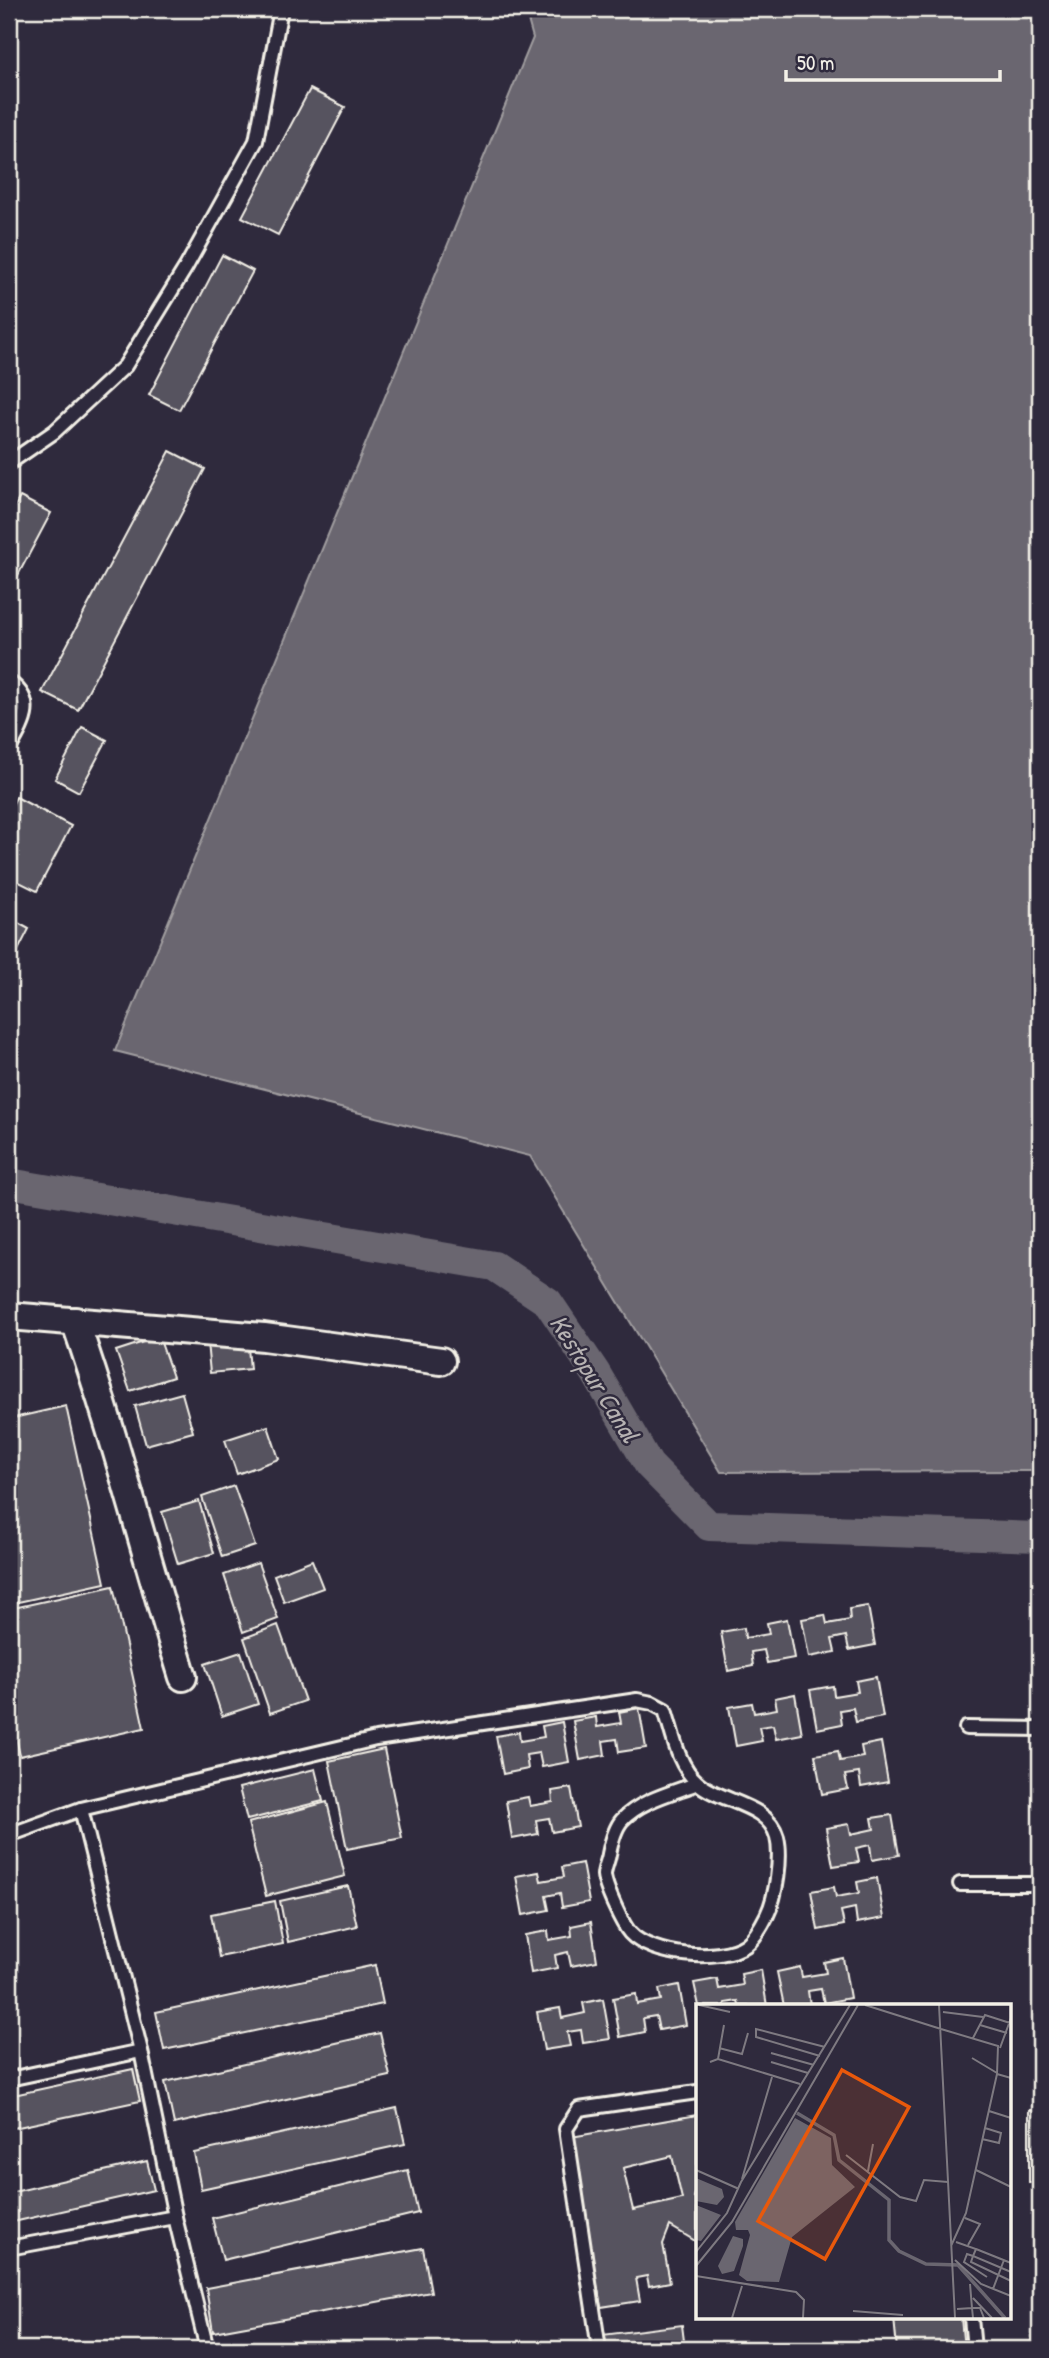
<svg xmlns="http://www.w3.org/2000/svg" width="1049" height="2358" viewBox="0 0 1049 2358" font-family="'Patrick Hand',sans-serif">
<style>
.water{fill:#6a6670;stroke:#a19ea0;stroke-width:2}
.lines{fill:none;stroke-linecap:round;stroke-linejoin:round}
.canal{stroke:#6a6670;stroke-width:30}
.building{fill:#56525f;stroke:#f4f1e8;stroke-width:2;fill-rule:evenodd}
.service-casing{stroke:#f4f1e8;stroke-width:18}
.minor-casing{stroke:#f4f1e8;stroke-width:32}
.service{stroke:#2f2a3d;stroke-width:12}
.minor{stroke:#2f2a3d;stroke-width:26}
.labels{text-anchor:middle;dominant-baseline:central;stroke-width:5;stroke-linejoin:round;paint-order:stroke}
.water-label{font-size:26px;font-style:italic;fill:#b6b2b2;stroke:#2f2a3d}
.inset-river{fill:none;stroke:#6a6670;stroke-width:3.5}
.inset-road{fill:none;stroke:#7e7a81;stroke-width:2}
.view{fill:#e8590c;fill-opacity:0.15;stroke:#e8590c;stroke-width:3.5}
.inset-edge{fill:none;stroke:#f4f1e8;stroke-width:3.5}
</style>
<rect width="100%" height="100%" fill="#2f2a3d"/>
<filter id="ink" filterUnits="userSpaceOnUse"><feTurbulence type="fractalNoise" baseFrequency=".0143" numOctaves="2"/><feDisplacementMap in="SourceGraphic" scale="14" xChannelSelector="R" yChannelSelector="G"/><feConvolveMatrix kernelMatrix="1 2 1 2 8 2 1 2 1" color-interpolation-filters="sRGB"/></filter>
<g filter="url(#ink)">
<polygon class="water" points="525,9 1040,9 1040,1471 721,1472 530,1156 115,1051 533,38"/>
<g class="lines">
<polyline class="canal" points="9,1183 494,1266 548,1302 595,1372 649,1465 709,1526 1040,1537"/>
</g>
<g class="building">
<polygon points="310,89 345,107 278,235 242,217"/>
<polygon points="222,255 253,271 179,410 149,395"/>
<polygon points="170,451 205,469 78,710 42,692"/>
<polygon points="20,497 51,513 9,592 9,517"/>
<polygon points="82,727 107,740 79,792 55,779"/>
<polygon points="16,797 71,826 37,891 9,877 9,812"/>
<polygon points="9,918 29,929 9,968"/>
<polygon points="159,1337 173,1377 130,1391 116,1351"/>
<polygon points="247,1337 250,1369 210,1373 207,1342"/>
<polygon points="182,1393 193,1432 146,1445 135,1406"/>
<polygon points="66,1406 105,1583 9,1604 9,1419"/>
<polygon points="268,1426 279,1459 237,1474 225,1440"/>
<polygon points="234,1486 255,1546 222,1557 202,1497"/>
<polygon points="199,1501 214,1553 178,1564 162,1512"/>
<polygon points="312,1560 323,1588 284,1602 274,1575"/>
<polygon points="258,1563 278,1619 243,1632 224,1575"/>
<polygon points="113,1586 144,1728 20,1756 9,1704 9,1609"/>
<polygon points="868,1606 875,1645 849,1650 846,1636 832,1639 835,1652 809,1657 802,1619 825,1615 827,1624 850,1620 849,1609"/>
<polygon points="787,1619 794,1658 767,1663 764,1650 751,1652 753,1666 728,1671 721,1632 744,1628 745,1638 769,1634 767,1623"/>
<polygon points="278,1625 305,1701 270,1713 244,1638"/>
<polygon points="241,1652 258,1704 222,1716 205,1664"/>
<polygon points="876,1677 883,1717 856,1722 853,1708 840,1710 842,1724 817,1729 810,1690 833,1686 834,1696 858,1692 856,1681"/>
<polygon points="795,1694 802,1734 776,1739 773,1725 759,1727 762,1741 736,1746 729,1707 752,1703 754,1713 777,1709 775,1698"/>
<polygon points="639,1708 646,1748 619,1752 617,1739 603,1741 605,1755 580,1760 573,1721 596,1717 597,1727 621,1723 619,1712"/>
<polygon points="562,1722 569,1762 542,1767 539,1753 526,1755 528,1769 503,1774 496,1736 519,1732 520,1741 544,1737 542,1726"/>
<polygon points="881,1742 888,1782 861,1787 859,1773 845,1775 848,1789 822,1794 815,1755 838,1751 840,1761 863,1757 861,1746"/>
<polygon points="384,1749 402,1838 347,1849 329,1761"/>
<polygon points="315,1769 323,1801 247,1820 239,1788"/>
<polygon points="571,1788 578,1827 552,1832 549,1818 536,1820 538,1834 512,1839 506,1801 528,1797 530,1806 553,1802 552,1791"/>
<polygon points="327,1802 345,1876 266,1896 248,1823"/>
<polygon points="892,1815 899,1855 872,1860 870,1845 856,1848 859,1862 833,1866 826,1828 849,1824 851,1834 874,1829 872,1818"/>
<polygon points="582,1863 589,1902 562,1907 560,1893 546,1896 549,1910 523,1915 516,1876 539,1872 541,1881 564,1877 562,1867"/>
<polygon points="877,1878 884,1918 857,1923 855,1908 841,1911 844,1925 818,1930 811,1891 834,1887 836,1897 859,1893 857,1882"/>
<polygon points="348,1886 357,1926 288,1942 280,1901"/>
<polygon points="275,1901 283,1944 219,1957 211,1914"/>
<polygon points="591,1922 597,1961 571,1966 568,1952 555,1955 557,1968 531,1973 525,1935 548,1931 549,1940 572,1936 571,1926"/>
<polygon points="843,1958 850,1998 824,2003 821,1989 808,1991 810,2005 784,2006 777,1972 800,1967 802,1977 826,1973 824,1962"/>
<polygon points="375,1965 383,2004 164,2050 156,2012"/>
<polygon points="761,1970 767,2006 739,2006 738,2001 725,2003 725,2006 699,2006 694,1983 717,1979 719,1989 743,1985 741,1974"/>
<polygon points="679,1985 686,2025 659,2030 656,2016 643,2018 645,2032 620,2037 613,1998 636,1994 637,2004 661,2000 659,1989"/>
<polygon points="603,1999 610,2039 583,2043 581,2030 567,2032 570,2046 544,2050 537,2012 560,2008 562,2018 585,2013 583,2003"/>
<polygon points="380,2033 390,2076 174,2124 165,2082"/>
<polygon points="133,2069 140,2101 9,2129 9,2096"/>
<polygon points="397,2108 405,2144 201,2189 194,2153"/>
<rect x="1029" y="2110" width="11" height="73"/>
<path d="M697 2115V2187L694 2197 697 2199V2242L670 2226 663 2244 670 2282 649 2286 647 2276 636 2278 640 2301 601 2307 571 2137ZM672 2156 682 2199 633 2210 623 2168Z"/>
<polygon points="147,2161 154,2190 9,2223 9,2193"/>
<polygon points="408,2170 418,2213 223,2260 212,2218"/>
<polygon points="423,2248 431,2292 213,2332 206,2288"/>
<polygon points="894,2318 961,2318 964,2349 897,2349"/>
<polygon points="682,2325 685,2349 604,2349 602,2335"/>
<polygon points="861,2341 874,2349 855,2349"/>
<rect x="1029" y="2343" width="11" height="6"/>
</g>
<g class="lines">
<defs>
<g id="service">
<polyline points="9,463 54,432 125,366 186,267 256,141 281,9"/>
<path d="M9 682C38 702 23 724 9 749"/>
<polyline points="966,1728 1040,1729"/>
<polyline points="81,1809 141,2051 175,2217 207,2349"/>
<path d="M9 1835 81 1809 376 1739 637 1700 652 1703 665 1710C673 1734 677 1764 697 1782 720 1803 768 1803 777 1837 782 1857 776 1897 767 1915 762 1925 755 1938 746 1945 720 1963 651 1956 630 1933 622 1924 605 1887 604 1875 604 1869 608 1861 609 1854 611 1844 615 1828 622 1820 641 1800 672 1793 698 1783"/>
<polyline points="960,1884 1040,1884"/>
<polyline points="9,2079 141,2051"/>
<polyline points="9,2248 175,2217"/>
<polyline points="971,2318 974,2349"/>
<polyline points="599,2349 566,2129 579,2109 697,2092"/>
</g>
<g id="minor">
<polyline points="9,1316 264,1337 441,1361"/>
<path d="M75 1321C116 1438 146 1559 183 1677"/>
</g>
</defs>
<use href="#service" class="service-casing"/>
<use href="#minor" class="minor-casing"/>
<use href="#service" class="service"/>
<use href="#minor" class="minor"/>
</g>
</g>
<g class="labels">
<g class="water-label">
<text transform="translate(595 1378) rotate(58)">Kestopur Canal</text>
</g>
</g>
<g transform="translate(696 2004)">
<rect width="315" height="315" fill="#2f2a3d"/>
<path d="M99 114 135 134 136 161 159 183 96 233 83 278 51 277 43 271 54 231 52 226H40L39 218ZM0 174 26 185 28 193 21 201 0 197ZM0 201 25 211 5 237 0 236ZM37 232 47 235V242L38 267 26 270 22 262Z" fill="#6a6670"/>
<path class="inset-river" d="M101 109 138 131 143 156 193 196V236L203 247 230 260 262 261 309 314"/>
<path class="inset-road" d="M3 1 34 8M169 1 245 25M243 1 259 314M247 8 287 13M284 21 311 29M245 25 302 42 301 70 315 74M277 34 289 11 314 19M23 44 46 50 52 29M304 44 315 14M75 49 118 61M124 52 60 33V25L129 43M276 54 301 69M22 55 104 80M14 58 22 55 28 21M75 58 112 69M293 107 315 114M286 135 303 139 305 129 289 124M150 151 204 193 220 197 228 176 252 178M0 166 43 185M280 166 315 183M172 167 177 140M46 175 76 73M269 214 284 220 272 241M260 238 280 245 277 252 315 268M255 242 270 209 301 70M280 245 315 259M0 248 31 209 45 178 154 1M259 256 285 280 315 292M0 262 36 218 162 1M0 272 100 288 108 296 107 314M291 273 268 258 271 250 277 252 275 258 315 277M297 285 308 256M277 294 296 314M261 305 276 304 274 280M157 307 207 311M36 314 46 282M277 314 276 304H284L288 314"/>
<path class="view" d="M146 66 213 103 129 255 62 217Z"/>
<rect width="315" height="315" class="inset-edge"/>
</g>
<rect width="1049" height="2358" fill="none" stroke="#2f2a3d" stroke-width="35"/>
<rect x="18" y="18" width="1014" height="2323" fill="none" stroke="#f4f1e8" stroke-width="2.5" filter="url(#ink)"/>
<path d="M786 70v10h214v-10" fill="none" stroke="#f4f1e8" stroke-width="3.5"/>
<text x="797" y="70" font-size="21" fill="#f4f1e8" stroke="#2f2a3d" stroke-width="5" paint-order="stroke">50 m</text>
</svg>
